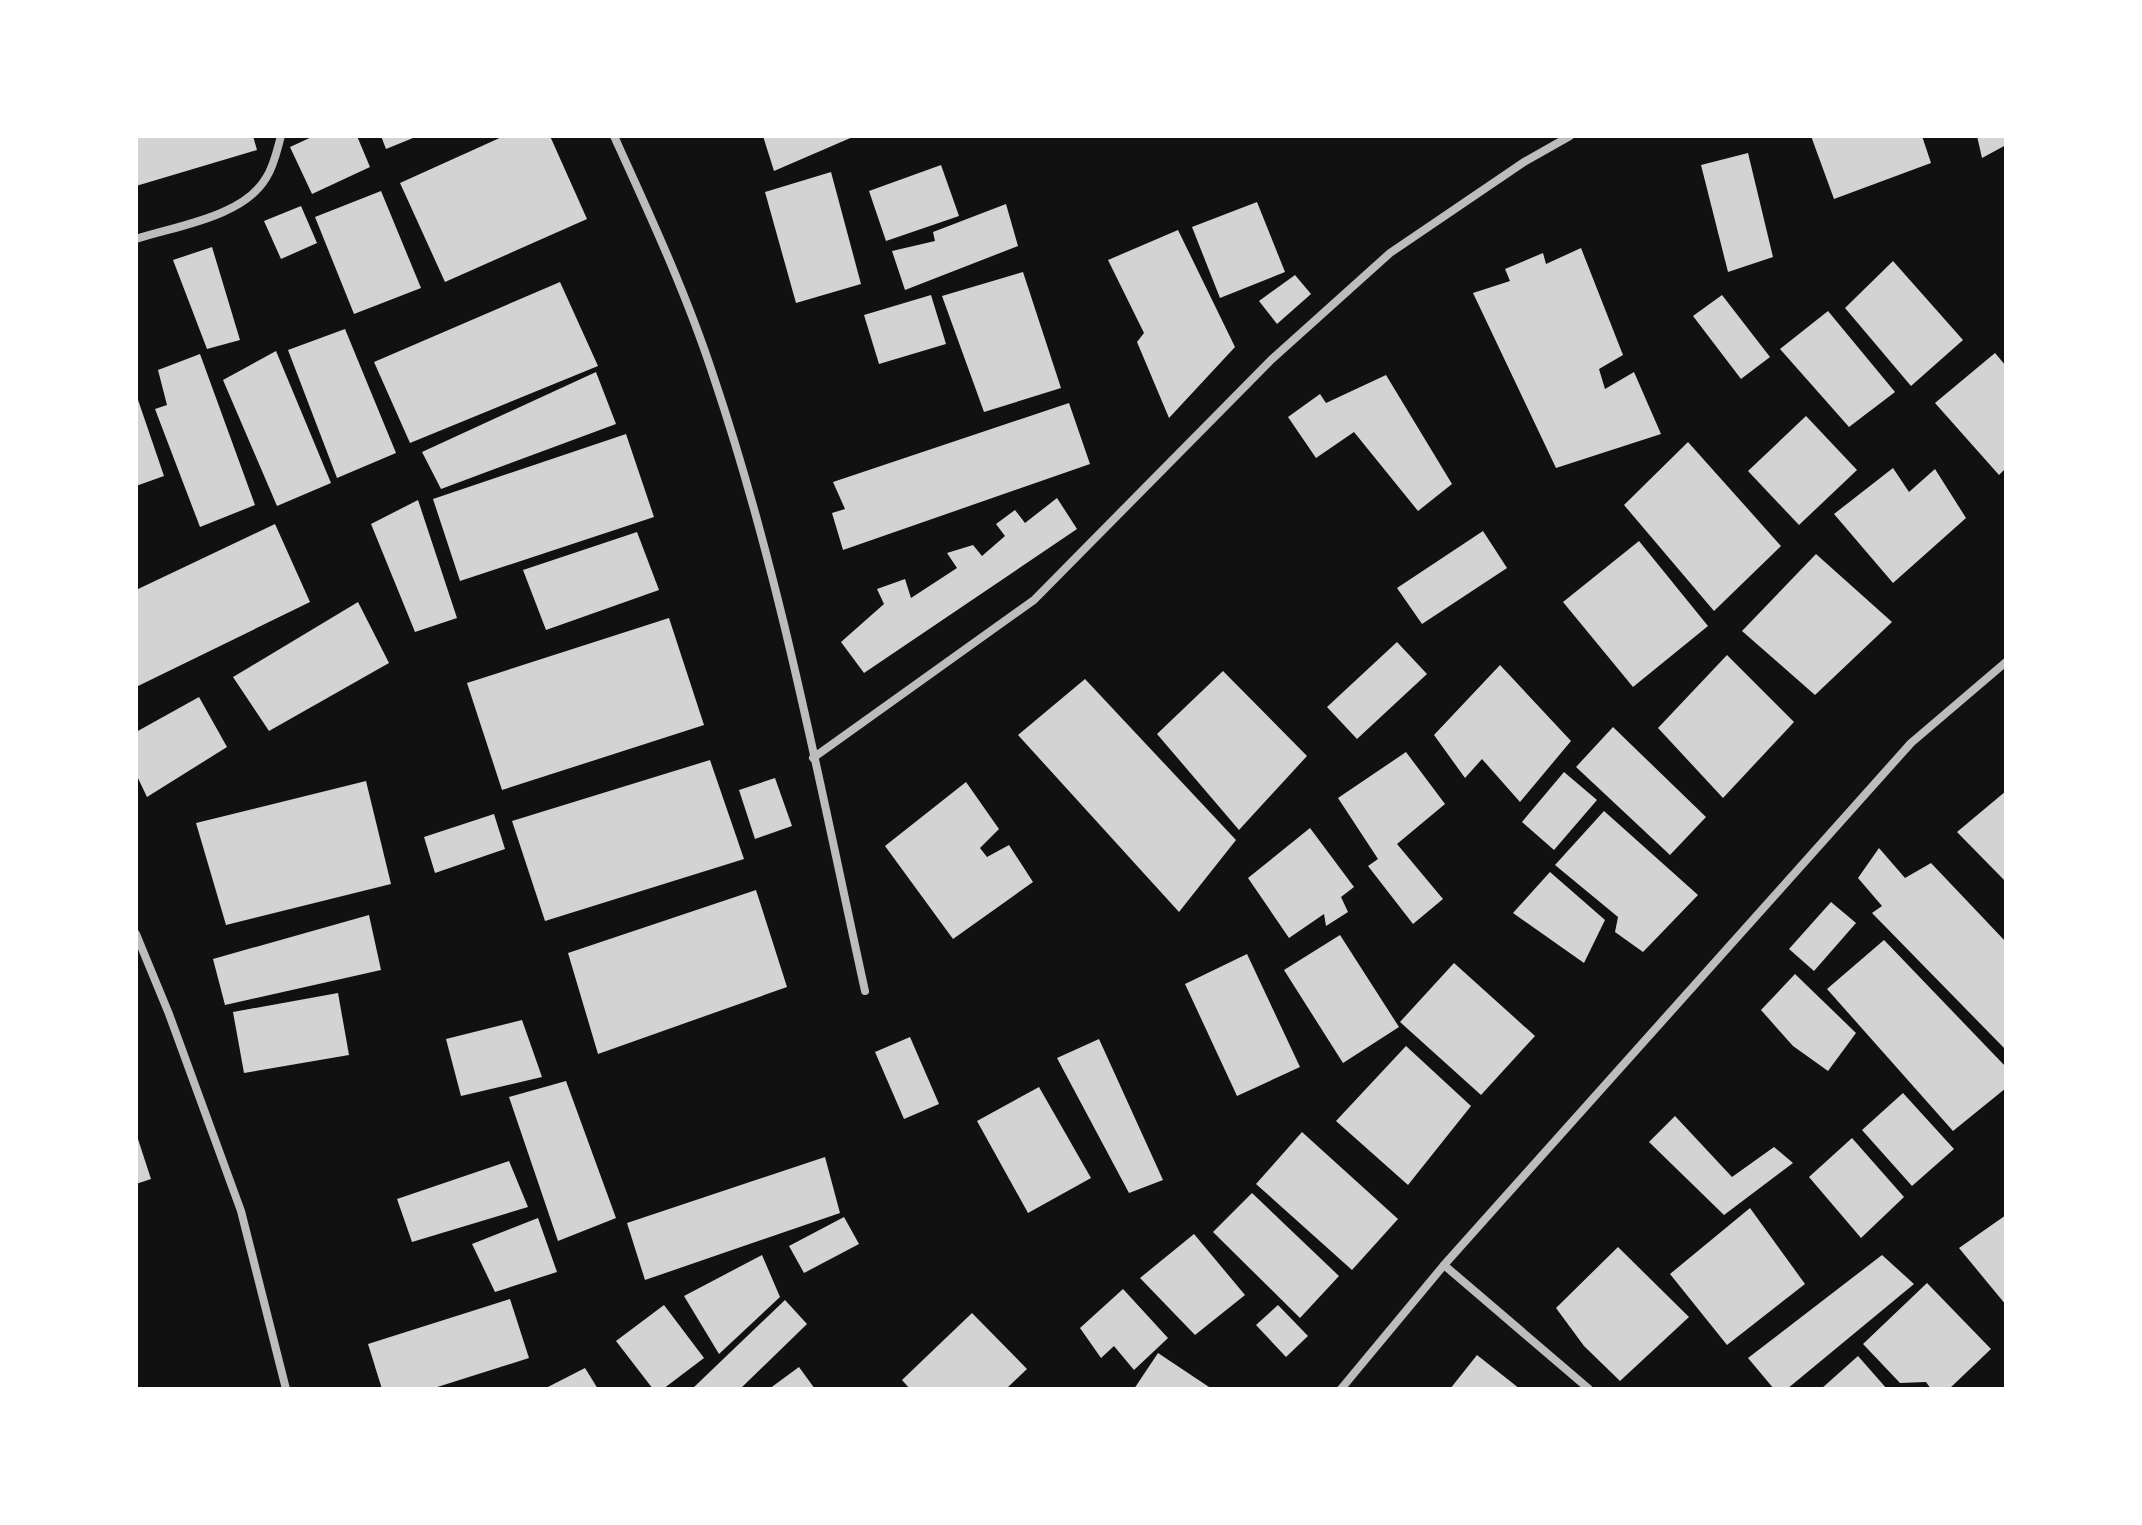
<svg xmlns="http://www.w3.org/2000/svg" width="2142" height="1525" viewBox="0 0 2142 1525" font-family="'Source Sans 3',sans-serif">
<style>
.building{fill:#d3d3d3}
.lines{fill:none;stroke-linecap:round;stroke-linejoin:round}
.minor{stroke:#bcbcbc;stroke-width:8}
</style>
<rect width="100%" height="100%" fill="#111"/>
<g class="building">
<polygon points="136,136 253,136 257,150 136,186"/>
<polygon points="314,136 357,136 370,167 312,194 290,147"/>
<polygon points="381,136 418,136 386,149"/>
<polygon points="504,136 550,136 587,219 445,282 400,183"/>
<polygon points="763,136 855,136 774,171"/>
<polygon points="1811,136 1922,136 1931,163 1834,199"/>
<polygon points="1977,136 2006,136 2006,145 1982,158"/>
<polygon points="1748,153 1773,257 1728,272 1701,165"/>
<polygon points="941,165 959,216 886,241 869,191"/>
<polygon points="831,172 861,284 796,303 765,192"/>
<polygon points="381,191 421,288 354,314 315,217"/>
<polygon points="1257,202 1285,272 1220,298 1192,227"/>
<polygon points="1006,204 1018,246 905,290 892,251 935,241 933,232"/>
<polygon points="301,206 317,243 281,259 264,221"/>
<polygon points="1178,230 1235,347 1169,418 1137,342 1144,333 1108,260"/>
<polygon points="212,247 240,340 207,349 173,260"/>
<polygon points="1581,248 1623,355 1599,369 1605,389 1634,372 1661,434 1556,468 1473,293 1510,281 1505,269 1543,253 1546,264"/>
<polygon points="1893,261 1963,340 1911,386 1845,308"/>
<polygon points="1023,272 1061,388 984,412 942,296"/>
<polygon points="1295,275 1311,294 1277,324 1259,301"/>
<polygon points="560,282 598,366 410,443 374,362"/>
<polygon points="931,295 946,344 879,364 864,315"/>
<polygon points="1722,295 1770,357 1741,379 1693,316"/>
<polygon points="1828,311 1895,392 1849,427 1780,349"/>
<polygon points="345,329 396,453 337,478 288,350"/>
<polygon points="276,351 331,483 277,506 223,380"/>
<polygon points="1995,353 2006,366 2006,468 1999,475 1935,403"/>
<polygon points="200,354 255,505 200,527 155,409 167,405 158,370"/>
<polygon points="596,372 616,424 441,489 422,452"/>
<polygon points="1386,375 1452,484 1418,511 1354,432 1316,458 1288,417 1320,394 1326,403"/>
<polygon points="136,394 164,476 136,486"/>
<polygon points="1069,403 1090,464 843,550 832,513 845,509 833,482"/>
<polygon points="1806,416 1857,470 1799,525 1748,471"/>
<polygon points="626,434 654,517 460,581 433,499"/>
<polygon points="1688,442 1781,546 1714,611 1624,505"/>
<polygon points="1893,468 1909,492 1935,469 1966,518 1893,583 1834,514"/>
<polygon points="1057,498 1077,529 864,673 841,642 884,604 877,589 905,579 911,598 957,568 947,553 973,545 982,556 1005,536 996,524 1015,510 1025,523"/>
<polygon points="418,500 457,618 415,632 371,524"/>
<polygon points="275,524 310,602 136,687 136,590"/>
<polygon points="1483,531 1507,568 1422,624 1397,588"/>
<polygon points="637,532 659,590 546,630 523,570"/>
<polygon points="1639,541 1708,626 1633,687 1563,602"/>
<polygon points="1816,554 1892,622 1815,695 1742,631"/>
<polygon points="358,602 389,663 269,731 233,677"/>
<polygon points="669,618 704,725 502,790 467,683"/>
<polygon points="1397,642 1427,674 1357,739 1327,707"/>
<polygon points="1727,655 1794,722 1723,798 1658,728"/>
<polygon points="1500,665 1571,741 1520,802 1482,759 1465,778 1434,735"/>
<polygon points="1223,671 1307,756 1239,830 1157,734"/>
<polygon points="1085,679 1236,840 1179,912 1018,735"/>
<polygon points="199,697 227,747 147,797 136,774 136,732"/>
<polygon points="1613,727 1706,817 1670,855 1576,767"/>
<polygon points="1406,752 1445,804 1397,844 1443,899 1413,924 1368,866 1378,859 1338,798"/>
<polygon points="710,760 744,859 545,921 512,821"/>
<polygon points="1564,772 1597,800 1554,850 1522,822"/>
<polygon points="775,778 792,826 755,839 739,790"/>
<polygon points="366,781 391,884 226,925 196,823"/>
<polygon points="966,782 999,829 980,848 987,857 1009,845 1033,882 953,939 885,846"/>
<polygon points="2006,791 2006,882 1957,832"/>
<polygon points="1604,811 1698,895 1643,952 1615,932 1618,917 1555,865"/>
<polygon points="494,814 505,849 435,873 424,837"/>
<polygon points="1310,828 1354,887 1341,897 1348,912 1326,926 1324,914 1289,938 1248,878"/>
<polygon points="1879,848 1905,878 1931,863 2006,942 2006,1050 1872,913 1882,906 1858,878"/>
<polygon points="1550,872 1605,920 1584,963 1513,913"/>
<polygon points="756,890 787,987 598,1054 568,953"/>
<polygon points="1831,902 1856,923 1814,971 1789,949"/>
<polygon points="369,915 381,970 225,1005 213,959"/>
<polygon points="1340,935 1399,1027 1343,1063 1284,970"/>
<polygon points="1884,940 2006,1067 2006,1088 1953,1131 1827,989"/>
<polygon points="1247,954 1300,1067 1237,1096 1185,984"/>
<polygon points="1454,963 1535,1036 1481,1095 1400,1022"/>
<polygon points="1795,974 1856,1033 1828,1071 1793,1046 1761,1010"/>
<polygon points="338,993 349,1055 244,1073 233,1012"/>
<polygon points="522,1020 542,1077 461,1096 446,1039"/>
<polygon points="910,1037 939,1104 904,1119 875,1052"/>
<polygon points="1099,1039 1163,1180 1129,1193 1057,1058"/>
<polygon points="1406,1046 1471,1106 1408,1185 1336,1121"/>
<polygon points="566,1081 616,1218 558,1241 509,1097"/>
<polygon points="1039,1087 1091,1178 1028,1213 977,1121"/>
<polygon points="1903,1093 1954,1149 1912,1186 1862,1130"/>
<polygon points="1675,1116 1732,1177 1774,1147 1793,1163 1724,1215 1649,1142"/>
<polygon points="1302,1132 1398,1219 1352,1270 1256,1184"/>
<polygon points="136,1133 151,1179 136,1184"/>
<polygon points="1852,1138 1904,1197 1861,1238 1809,1177"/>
<polygon points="825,1157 840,1213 645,1280 627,1223"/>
<polygon points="509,1161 528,1207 412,1242 397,1199"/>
<polygon points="1252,1193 1339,1276 1300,1318 1213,1232"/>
<polygon points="1750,1208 1805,1284 1727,1345 1670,1274"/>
<polygon points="2006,1215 2006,1305 1959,1248"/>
<polygon points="844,1217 859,1244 804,1273 789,1246"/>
<polygon points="538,1218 557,1272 495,1292 472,1244"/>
<polygon points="1194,1234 1245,1295 1195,1335 1140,1278"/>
<polygon points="1618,1247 1689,1317 1620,1381 1584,1346 1556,1308"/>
<polygon points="762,1255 780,1297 719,1354 684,1296"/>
<polygon points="1882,1255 1914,1284 1787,1389 1774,1389 1748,1358"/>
<polygon points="1927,1283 1991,1349 1949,1389 1931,1389 1926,1382 1900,1383 1863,1344"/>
<polygon points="1123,1289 1168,1338 1134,1370 1114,1346 1101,1358 1080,1328"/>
<polygon points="510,1299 529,1358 431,1389 382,1389 368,1344"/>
<polygon points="785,1300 807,1324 740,1389 692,1389"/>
<polygon points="664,1305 704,1358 663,1389 653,1389 616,1341"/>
<polygon points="1278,1305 1308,1336 1286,1357 1256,1325"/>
<polygon points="972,1313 1027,1369 1006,1389 910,1389 902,1380"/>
<polygon points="1158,1353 1212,1389 1134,1389"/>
<polygon points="1477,1355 1520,1389 1450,1389"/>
<polygon points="1858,1356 1887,1389 1821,1389"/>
<polygon points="799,1367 815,1389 769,1389"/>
<polygon points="585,1368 598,1389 544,1389"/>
</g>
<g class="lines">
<g class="minor">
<path d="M614 136C650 215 687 295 714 378 781 577 820 786 865 991"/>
<path d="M136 239C176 226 243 217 266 178 274 166 277 150 281 136"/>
<polyline points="813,758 1034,600 1271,360 1390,253 1524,162 1570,136"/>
<polyline points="136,934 169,1014 241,1211 286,1389"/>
<polyline points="1444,1265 1589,1389"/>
<polyline points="1341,1389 1444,1265 1911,743 2006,662"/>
</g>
</g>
<rect width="2142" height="1525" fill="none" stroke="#ffffff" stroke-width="276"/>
</svg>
